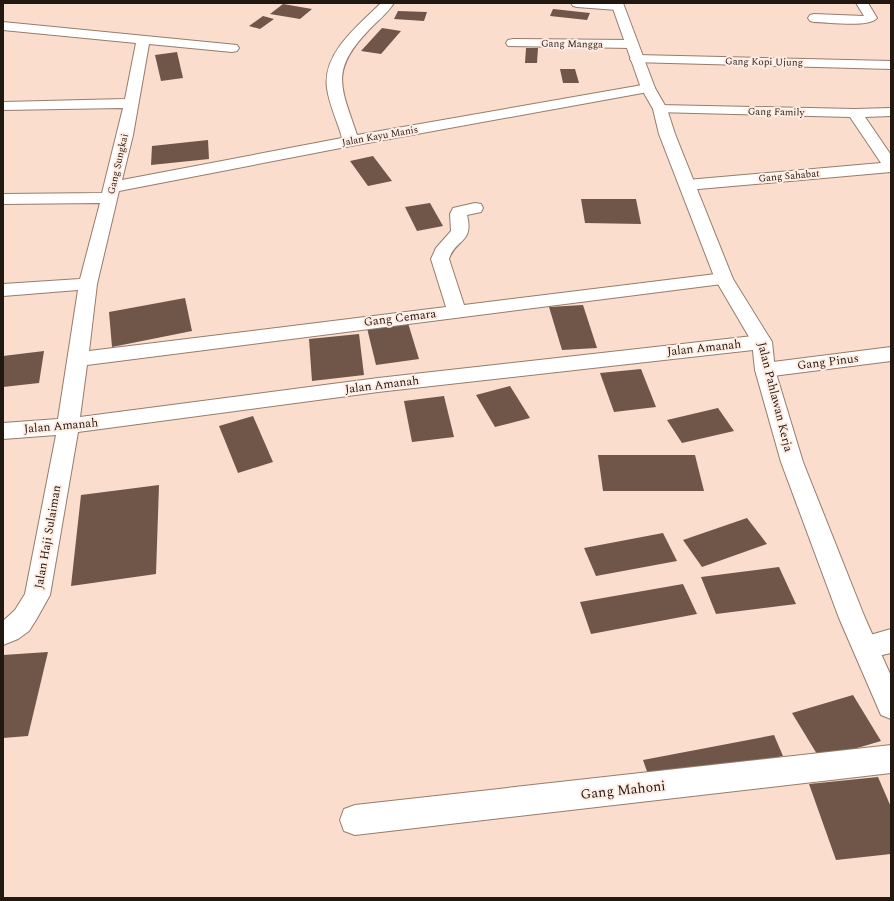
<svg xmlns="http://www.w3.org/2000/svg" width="894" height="901" viewBox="0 0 894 901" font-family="Spectral,serif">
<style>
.building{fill:#6f5648}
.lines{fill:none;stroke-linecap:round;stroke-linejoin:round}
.street-casing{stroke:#967c6d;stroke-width:2}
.secondary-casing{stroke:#967c6d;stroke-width:2}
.street{fill:#fff;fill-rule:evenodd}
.secondary{fill:#fff;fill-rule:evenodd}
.labels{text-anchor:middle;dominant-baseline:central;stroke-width:4;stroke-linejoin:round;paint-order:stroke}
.far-street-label{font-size:10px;fill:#221812;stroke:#ffede3}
.street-label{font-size:12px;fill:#221812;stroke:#ffede3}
.near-street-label{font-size:14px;fill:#221812;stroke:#ffede3}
</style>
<rect width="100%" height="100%" fill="#faddcd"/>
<g class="building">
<polygon points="283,4 312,9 300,19 270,14"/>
<polygon points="553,9 590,13 587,20 550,16"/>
<polygon points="398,11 427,12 424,21 394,19"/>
<polygon points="263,16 274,19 260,29 249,26"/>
<polygon points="382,28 401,31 381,54 361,51"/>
<polygon points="526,48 538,48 537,63 525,63"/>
<polygon points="177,52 183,78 161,81 155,55"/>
<polygon points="560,69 575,69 579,83 563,83"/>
<polygon points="208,140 209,159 151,165 152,146"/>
<polygon points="373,156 392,181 368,186 350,161"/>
<polygon points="581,199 636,199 641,224 585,223"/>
<polygon points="430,203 443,226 417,231 405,207"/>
<polygon points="185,298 192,331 112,347 109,312"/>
<polygon points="583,305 597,348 562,350 549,307"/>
<polygon points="408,323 419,359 376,365 367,328"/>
<polygon points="359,334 364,375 312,381 309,339"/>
<polygon points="44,351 39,383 3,387 3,356"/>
<polygon points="641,369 656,407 614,412 600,373"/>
<polygon points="510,386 530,418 495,427 476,395"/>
<polygon points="444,396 454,437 412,442 404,401"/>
<polygon points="718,408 734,431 682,443 667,420"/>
<polygon points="253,416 273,462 238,473 219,426"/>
<polygon points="598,455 695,455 704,491 603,491"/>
<polygon points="159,485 156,574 71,586 81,495"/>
<polygon points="747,518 767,544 702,567 683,540"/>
<polygon points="663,533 677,561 596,576 584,548"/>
<polygon points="779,567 796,604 716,614 701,577"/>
<polygon points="683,584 697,614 591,634 580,602"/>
<polygon points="48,652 28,736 3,738 3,655"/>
<polygon points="853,695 881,741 820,759 792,713"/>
<polygon points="774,735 783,756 651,783 643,760"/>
<polygon points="878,777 891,807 891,854 836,860 809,784"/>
</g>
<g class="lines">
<defs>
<g id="street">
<path d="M381 3H394C387 14 376 22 367 32 329 72 342 89 357 135L648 84 653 85 655 88 653 91 648 92 351 146 119 191 97 284 89 351 446 307 431 259 436 248 451 231 450 214 453 208 475 203 481 204 483 208 481 212 467 215C474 244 456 238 449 259L464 305 724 273 730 275 733 279 730 283 87 365 80 417 378 378 762 335 769 337 772 342 769 347 762 349 378 392 78 432 50 595 36 620 29 631 18 639 3 645V621L15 610 25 594 56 435 3 439V423L58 419 78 290 3 296V284L80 279 100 203 3 204V194L102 193 123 108 3 110V102L125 99 136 43 3 30V22L237 45 239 48 237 51 232 52 149 44 133 135 122 180 342 138C338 122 329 105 327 88 322 53 359 25 381 3Z"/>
<polygon points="571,3 620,3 623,6 621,9 617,10 577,7 573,6"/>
<path d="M856 3H868L877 18C870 28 827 22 814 22L810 21 808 18 810 15 814 14 864 16Z"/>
<polygon points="513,39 631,40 636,41 638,44 636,47 631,48 508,46 506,43 508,40"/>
<polygon points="637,55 891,61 891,69 632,62 630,59 632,56"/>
<polygon points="660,105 855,109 891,108 891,116 865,117 891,155 891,172 687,190 681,188 679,185 681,182 687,180 881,163 850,117 655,112 653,109 655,106"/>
<polygon points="891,347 891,361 765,377 758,375 755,370 758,365 765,363"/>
<polygon points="891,629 891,653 865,659 856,655 852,647 856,639"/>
<polygon points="891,745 891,773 355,835 344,831 340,820 344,809 355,805"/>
</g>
<polygon id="secondary" points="611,3 623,3 655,88 667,109 675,134 733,279 772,342 775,370 803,462 865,618 891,676 891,719 881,715 839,618 781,462 755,370 752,342 715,279 659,134 653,109 641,88"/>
</defs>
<use href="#street" class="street-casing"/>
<use href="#secondary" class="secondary-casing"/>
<use href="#street" class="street"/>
<use href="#secondary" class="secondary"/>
</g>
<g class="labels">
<g class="far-street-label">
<text transform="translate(572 44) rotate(1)">Gang Mangga</text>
<text transform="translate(764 62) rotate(1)">Gang Kopi Ujung</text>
<text transform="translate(776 112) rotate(1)">Gang Family</text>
<text transform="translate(380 136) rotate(-10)">Jalan Kayu Manis</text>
<text transform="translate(118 164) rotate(-77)">Gang Sungkai</text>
<text transform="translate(789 176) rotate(-5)">Gang Sahabat</text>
</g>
<g class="street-label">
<text transform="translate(400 318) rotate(-7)">Gang Cemara</text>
<text transform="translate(704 348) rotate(-6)">Jalan Amanah</text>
<text transform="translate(828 362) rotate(-7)">Gang Pinus</text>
<text transform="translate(382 385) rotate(-7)">Jalan Amanah</text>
<text transform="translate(775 397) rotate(76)">Jalan Pahlawan Kerja</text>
<text transform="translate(61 426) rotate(-5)">Jalan Amanah</text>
<text transform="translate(48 537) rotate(-80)">Jalan Haji Sulaiman</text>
</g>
<g class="near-street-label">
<text transform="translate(623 790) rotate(-6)">Gang Mahoni</text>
</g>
</g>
<rect width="894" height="901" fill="none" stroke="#221812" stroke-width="8"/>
</svg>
